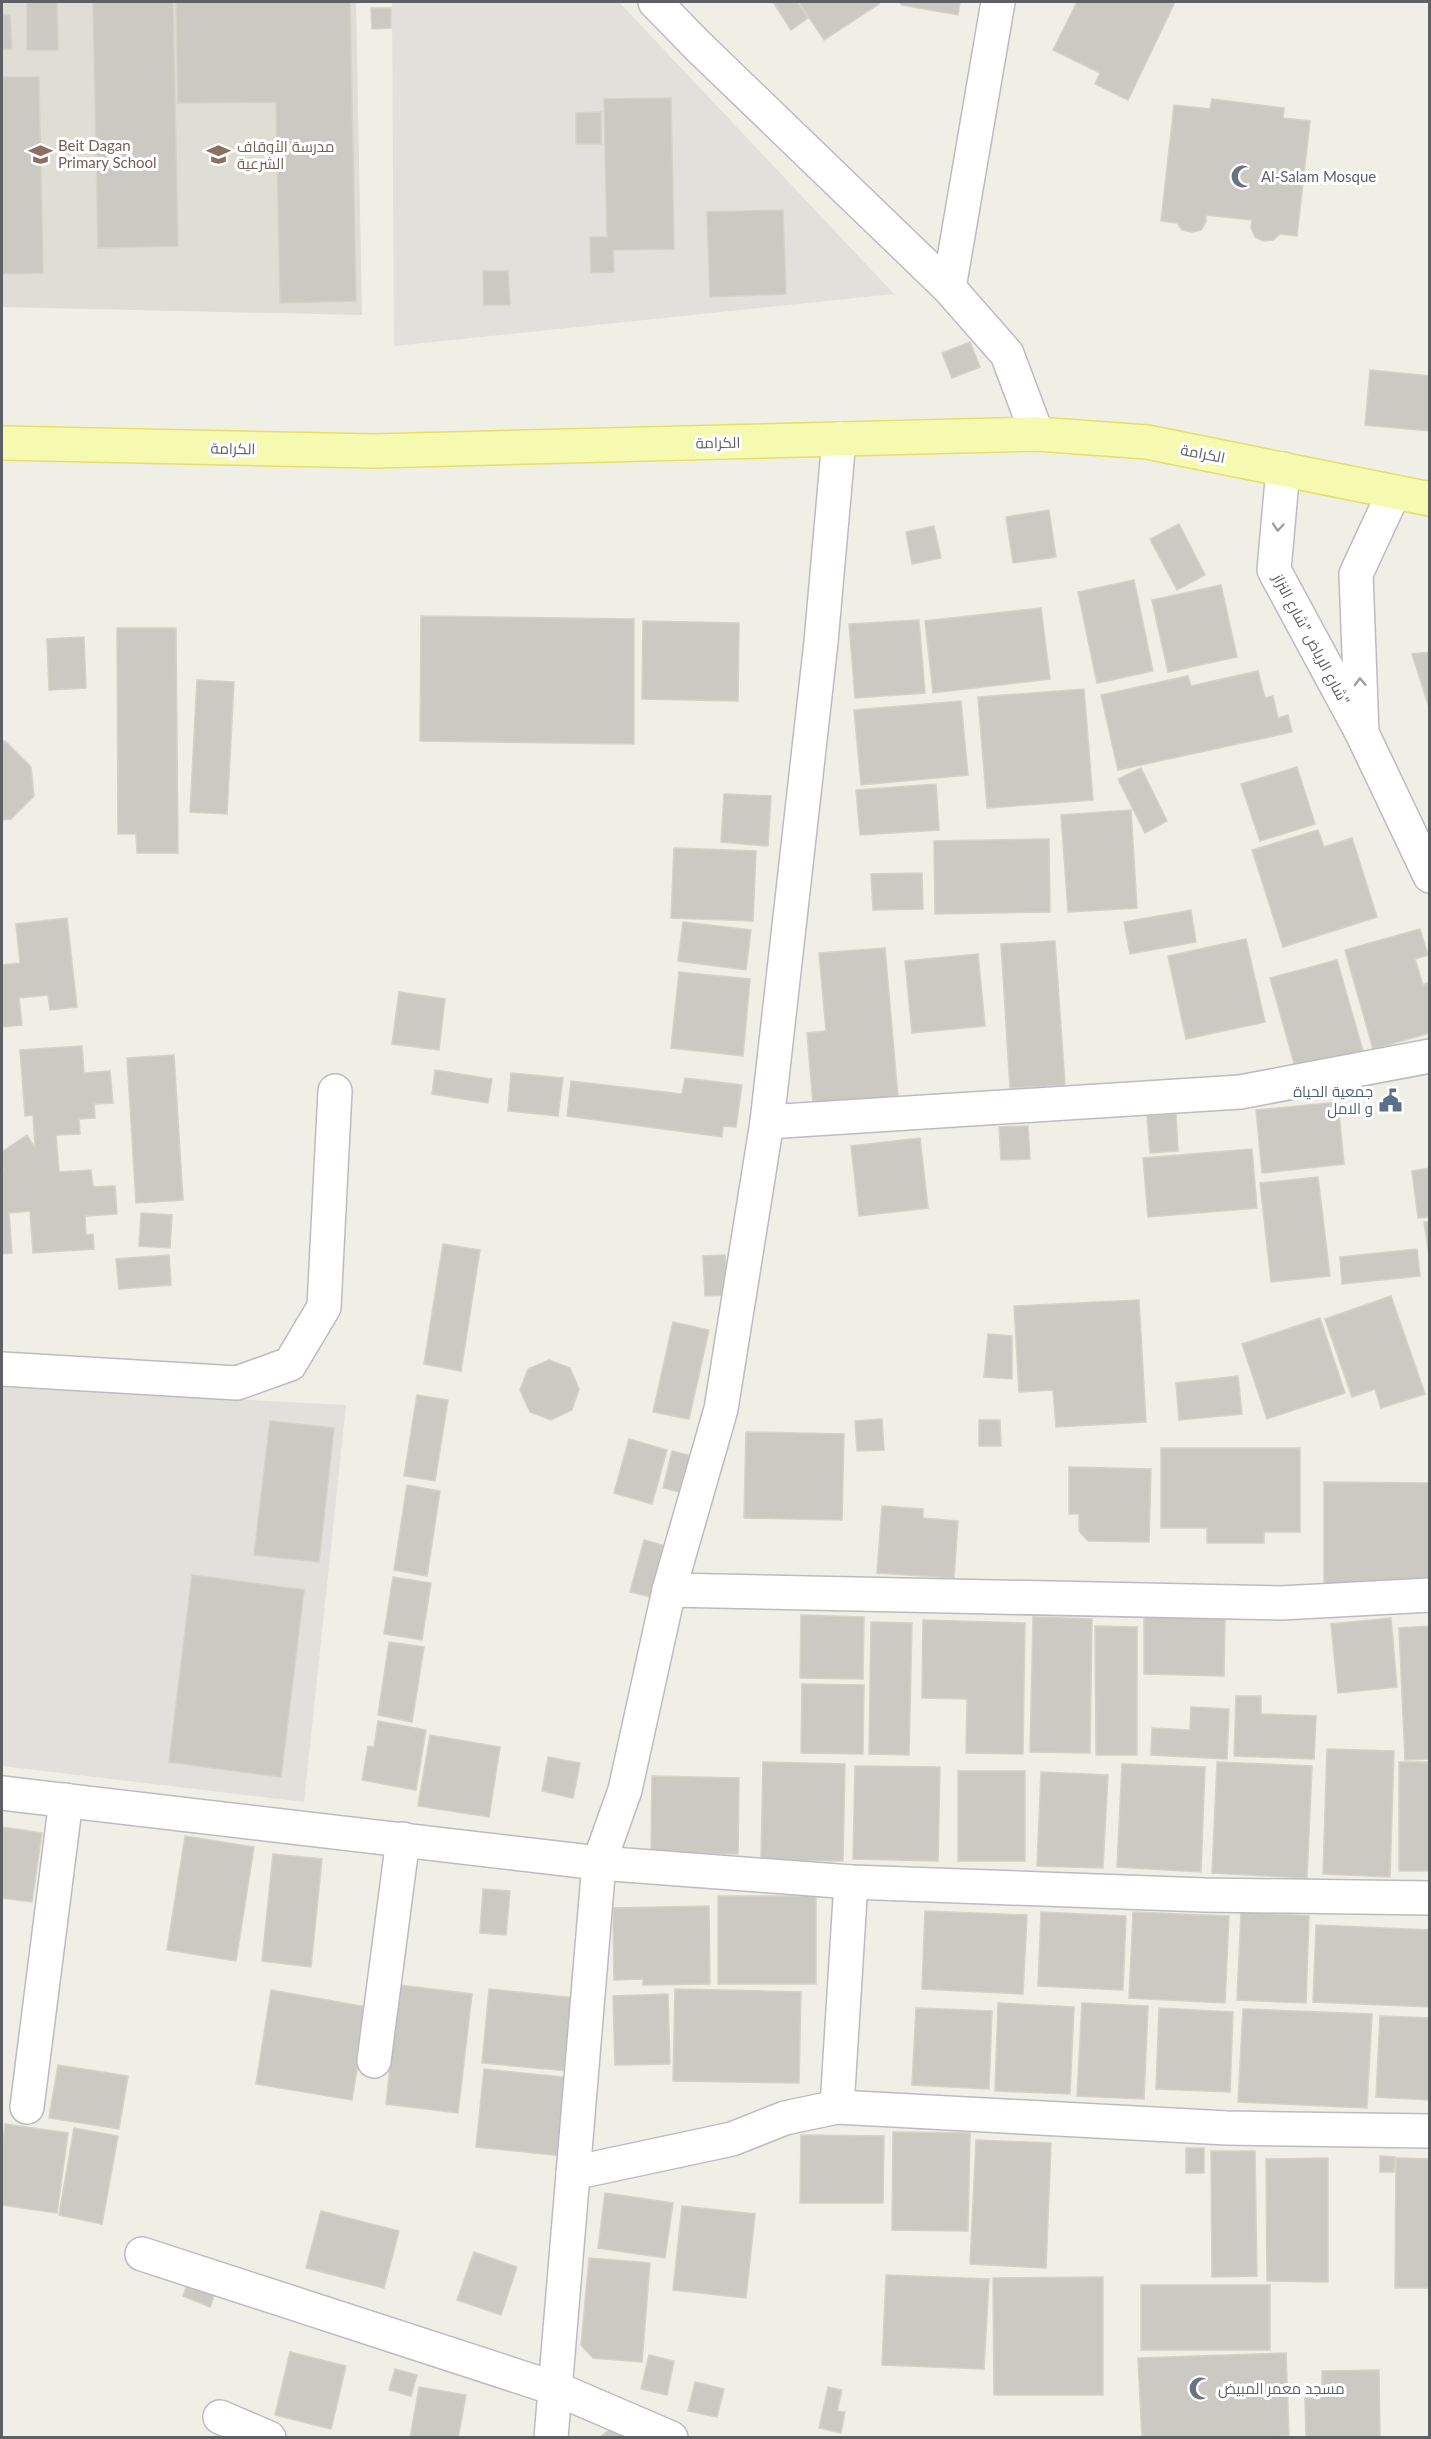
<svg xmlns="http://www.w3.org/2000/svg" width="1431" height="2439" viewBox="0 0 1431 2439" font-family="Lato,Cairo,sans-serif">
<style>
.industrial{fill:#e1e0da}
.education{fill:#dfded4}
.building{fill:#cac9c2;stroke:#d3d2c5;stroke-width:1.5}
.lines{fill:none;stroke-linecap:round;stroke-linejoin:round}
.minor-casing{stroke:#bbbcc1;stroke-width:36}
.major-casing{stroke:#e8de66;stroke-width:36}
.minor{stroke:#fff;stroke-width:33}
.major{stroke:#f6f9b0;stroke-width:33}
.oneway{stroke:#9e9fa3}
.labels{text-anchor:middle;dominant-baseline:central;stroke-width:6;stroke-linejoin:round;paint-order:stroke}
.education-label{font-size:15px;fill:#785e54;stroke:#fff;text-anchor:start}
.worship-label{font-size:15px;fill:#5b616d;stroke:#fff;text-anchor:start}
.street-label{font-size:15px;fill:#5e5f65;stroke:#fff}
.service-label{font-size:15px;fill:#4e5e75;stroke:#fff;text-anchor:end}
</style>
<rect width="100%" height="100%" fill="#efefe6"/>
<g class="industrial">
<polygon points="392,2 619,2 894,294 394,346"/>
<polygon points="2,1387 346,1405 304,1802 2,1766"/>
</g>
<polygon class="education" points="2,2 356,2 362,315 2,307"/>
<g class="building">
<polygon points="27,2 57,2 58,50 27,50"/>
<polygon points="93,2 173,2 178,246 98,248"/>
<polygon points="176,2 350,2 356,301 280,303 276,102 178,103"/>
<polygon points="773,2 797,2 808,18 791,30"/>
<polygon points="799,2 878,2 879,4 824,40"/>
<polygon points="899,2 960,2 958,15 902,5"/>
<polygon points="1077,2 1175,2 1128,100 1095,84 1100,73 1053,50"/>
<polygon points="371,8 391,8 391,28 372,29"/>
<polygon points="2,15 10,15 12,49 2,49"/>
<polygon points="2,77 39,77 43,273 2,274"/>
<polygon points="671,98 674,249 613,250 614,272 591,273 590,237 607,237 604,99"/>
<polygon points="1212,99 1284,108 1283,118 1310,121 1297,236 1280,234 1273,240 1263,241 1255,237 1251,228 1252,220 1206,215 1206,222 1201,230 1192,232 1182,230 1177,223 1161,221 1174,105 1210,109"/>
<polygon points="601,112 601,144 576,144 576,113"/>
<polygon points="783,210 786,294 710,297 707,212"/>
<polygon points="483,271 508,271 510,305 484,305"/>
<polygon points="970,342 980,367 952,378 942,353"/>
<polygon points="1370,370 1430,376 1430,431 1365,425"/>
<polygon points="1049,510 1056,557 1013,563 1006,517"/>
<polygon points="1179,524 1205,575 1177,590 1150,539"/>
<polygon points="934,526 941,558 912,564 906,532"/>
<polygon points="1134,580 1153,671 1097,683 1078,592"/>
<polygon points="1221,585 1237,657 1168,672 1152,600"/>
<polygon points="1041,608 1050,679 933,693 925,621"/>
<polygon points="421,616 634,619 634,744 420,741"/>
<polygon points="919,620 925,693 855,698 849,624"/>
<polygon points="643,621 739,623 738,701 642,699"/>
<polygon points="117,628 176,628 178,853 137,853 136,834 118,834"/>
<polygon points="84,637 86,688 49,690 47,639"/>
<polygon points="1430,652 1430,711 1412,654"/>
<polygon points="1258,671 1265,698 1273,696 1278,718 1288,715 1292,732 1118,770 1101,695 1188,676 1191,686"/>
<polygon points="197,680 234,682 227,814 190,812"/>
<polygon points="1084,689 1093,800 987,808 978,697"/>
<polygon points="961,701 968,775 861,785 854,710"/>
<polygon points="2,741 5,741 31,767 34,796 11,819 2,820"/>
<polygon points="1297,767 1315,824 1260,841 1241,784"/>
<polygon points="1141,768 1167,821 1145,833 1118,779"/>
<polygon points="936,784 939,830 860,835 856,790"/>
<polygon points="724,794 771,796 768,846 721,842"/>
<polygon points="1131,810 1137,908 1068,912 1061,815"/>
<polygon points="1318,830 1324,847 1352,838 1377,917 1283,947 1252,850"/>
<polygon points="1049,839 1050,912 935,914 934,841"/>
<polygon points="674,848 756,851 753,921 671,918"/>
<polygon points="922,873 923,909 873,910 871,874"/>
<polygon points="1191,910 1196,942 1130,954 1124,922"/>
<polygon points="67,918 77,1007 50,1010 48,995 19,998 22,1025 2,1027 2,965 20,963 16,924"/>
<polygon points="683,922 751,930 746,970 678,961"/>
<polygon points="1420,929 1428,955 1415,959 1423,985 1427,983 1430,991 1430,1033 1373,1049 1345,950"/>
<polygon points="1246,939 1265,1022 1186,1039 1168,956"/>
<polygon points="1055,941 1065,1085 1010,1088 1001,944"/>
<polygon points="885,948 898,1097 813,1104 807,1033 826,1031 819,953"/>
<polygon points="978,954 985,1026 912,1033 905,961"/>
<polygon points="1337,960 1363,1051 1296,1070 1270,978"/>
<polygon points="679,972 750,979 743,1056 671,1048"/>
<polygon points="399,992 445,999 439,1050 392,1044"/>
<polygon points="82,1046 84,1073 110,1071 113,1103 94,1104 95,1118 79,1119 80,1134 56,1135 59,1172 91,1170 93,1187 115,1186 117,1214 85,1216 86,1235 93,1234 94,1249 33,1253 30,1211 9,1213 12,1253 2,1254 2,1171 4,1171 2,1167 2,1152 27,1135 35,1148 33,1115 25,1116 20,1050"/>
<polygon points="174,1055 183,1200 136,1203 127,1058"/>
<polygon points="435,1070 492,1079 488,1103 432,1094"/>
<polygon points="511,1073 563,1078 558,1116 508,1111"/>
<polygon points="685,1078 742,1085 736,1127 723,1126 722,1137 567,1116 571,1081 682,1094"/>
<polygon points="1338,1102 1344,1164 1262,1173 1256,1110"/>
<polygon points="1176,1114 1178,1151 1150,1153 1147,1116"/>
<polygon points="1028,1126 1030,1159 1001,1160 999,1127"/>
<polygon points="920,1138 928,1208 859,1216 851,1146"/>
<polygon points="1252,1149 1257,1208 1148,1217 1143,1158"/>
<polygon points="1430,1168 1430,1217 1418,1218 1412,1171"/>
<polygon points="1318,1177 1330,1276 1271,1282 1260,1183"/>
<polygon points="141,1213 172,1215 170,1248 139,1246"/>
<polygon points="1424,1222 1430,1222 1430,1262"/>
<polygon points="443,1244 480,1250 461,1371 424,1364"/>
<polygon points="1417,1249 1420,1276 1342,1284 1340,1257"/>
<polygon points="169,1255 171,1285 119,1289 116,1259"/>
<polygon points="725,1255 726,1277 731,1295 705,1296 703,1256"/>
<polygon points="1391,1296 1425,1394 1381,1408 1375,1389 1352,1397 1325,1319"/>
<polygon points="1139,1300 1146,1422 1056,1427 1053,1390 1019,1392 1014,1306"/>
<polygon points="1320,1318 1345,1393 1267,1419 1242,1344"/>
<polygon points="673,1322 709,1330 689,1419 653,1412"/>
<polygon points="988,1334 1012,1336 1012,1379 984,1377"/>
<polygon points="549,1360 570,1368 579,1389 572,1410 551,1420 530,1412 520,1390 528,1369"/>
<polygon points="1238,1376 1242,1414 1179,1420 1176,1383"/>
<polygon points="417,1395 448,1400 435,1481 404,1476"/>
<polygon points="882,1419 884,1450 857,1451 855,1421"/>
<polygon points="979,1420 1000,1420 1001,1446 979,1446"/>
<polygon points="270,1421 334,1428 319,1562 254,1555"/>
<polygon points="746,1432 844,1434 842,1520 744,1518"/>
<polygon points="629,1439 667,1450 652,1504 614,1493"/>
<polygon points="1161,1448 1300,1448 1300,1532 1264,1532 1264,1543 1207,1543 1207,1528 1161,1528"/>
<polygon points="672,1451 692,1456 684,1493 663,1488"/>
<polygon points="1069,1467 1151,1469 1149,1542 1088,1541 1079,1531 1079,1514 1069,1514"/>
<polygon points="1324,1482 1430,1483 1430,1585 1324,1585"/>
<polygon points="407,1485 440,1491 427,1576 394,1570"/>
<polygon points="882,1506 923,1509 923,1518 958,1521 954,1578 877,1573"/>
<polygon points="644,1540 669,1547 655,1598 630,1592"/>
<polygon points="192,1575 304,1590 281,1777 169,1762"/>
<polygon points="393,1577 431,1583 422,1640 384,1634"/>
<polygon points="801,1615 864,1617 863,1679 800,1678"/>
<polygon points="1033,1617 1092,1619 1090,1753 1030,1752"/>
<polygon points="1144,1617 1225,1618 1224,1676 1144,1674"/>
<polygon points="1391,1618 1397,1687 1338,1693 1331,1624"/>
<polygon points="923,1620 1025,1623 1023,1754 966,1753 967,1699 922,1698"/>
<polygon points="871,1622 912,1623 909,1755 869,1754"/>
<polygon points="1095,1626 1137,1627 1137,1755 1096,1755"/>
<polygon points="1430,1626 1430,1759 1405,1760 1399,1628"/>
<polygon points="389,1642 424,1647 412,1722 378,1715"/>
<polygon points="802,1684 864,1685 863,1754 801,1753"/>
<polygon points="1236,1696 1261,1696 1261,1714 1316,1716 1314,1759 1234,1756"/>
<polygon points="1191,1707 1229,1709 1227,1759 1151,1755 1152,1728 1190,1730"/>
<polygon points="378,1721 426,1730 416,1790 362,1780 368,1746 374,1747"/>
<polygon points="430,1735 500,1747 489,1817 418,1806"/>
<polygon points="1327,1749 1394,1751 1390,1877 1323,1874"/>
<polygon points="548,1757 580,1763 573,1798 542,1791"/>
<polygon points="763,1762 845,1764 843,1861 761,1860"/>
<polygon points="1217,1762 1312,1766 1307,1878 1212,1873"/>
<rect x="1399" y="1762" width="31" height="109"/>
<polygon points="1122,1764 1205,1767 1201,1872 1117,1867"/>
<polygon points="855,1766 940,1767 938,1861 853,1859"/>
<rect x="958" y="1771" width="67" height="90"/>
<polygon points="1041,1772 1108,1775 1103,1868 1037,1866"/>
<polygon points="652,1776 739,1778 738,1854 651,1852"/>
<polygon points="2,1827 42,1833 32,1902 2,1898"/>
<polygon points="185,1836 254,1847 236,1961 167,1950"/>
<polygon points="273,1854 322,1859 311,1967 262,1961"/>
<polygon points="483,1889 510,1891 506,1935 480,1933"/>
<rect x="718" y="1896" width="98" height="88"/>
<polygon points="709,1906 710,1984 643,1985 643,1979 614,1980 613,1908"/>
<polygon points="925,1911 1027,1915 1023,1994 922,1989"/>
<polygon points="1041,1912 1126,1916 1123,1990 1038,1986"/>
<polygon points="1133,1912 1229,1916 1225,2003 1129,1998"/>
<polygon points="1241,1912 1309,1916 1306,2003 1237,2000"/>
<polygon points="1316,1925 1430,1930 1430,2007 1313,2002"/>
<polygon points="399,1985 472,1994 458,2113 386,2104"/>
<polygon points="489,1989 576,1998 569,2071 482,2063"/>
<polygon points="675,1989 801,1992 799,2083 673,2081"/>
<polygon points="271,1990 367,2007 352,2100 256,2084"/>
<polygon points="668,1994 670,2064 615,2065 613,1996"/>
<polygon points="998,2003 1074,2007 1070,2094 995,2091"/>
<polygon points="1082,2003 1148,2006 1144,2099 1077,2096"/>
<polygon points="916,2008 992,2011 989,2089 912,2085"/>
<polygon points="1159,2008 1233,2012 1230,2092 1156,2089"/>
<polygon points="1243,2009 1372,2014 1367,2108 1238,2102"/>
<polygon points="1380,2016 1430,2018 1430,2100 1376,2097"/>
<polygon points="58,2065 128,2076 119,2129 49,2118"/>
<polygon points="484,2069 571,2078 563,2156 476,2147"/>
<polygon points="5,2124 68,2133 57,2213 2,2205 2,2150"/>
<polygon points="74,2128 118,2136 102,2224 59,2215"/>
<polygon points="893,2132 970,2133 968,2231 892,2230"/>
<polygon points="801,2135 884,2136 883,2203 800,2203"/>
<polygon points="976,2140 1051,2143 1046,2268 970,2264"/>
<rect x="1186" y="2148" width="18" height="25"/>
<polygon points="1211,2151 1255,2151 1257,2276 1212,2277"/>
<polygon points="1380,2156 1395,2157 1394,2172 1380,2172"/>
<polygon points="1328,2158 1328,2282 1267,2281 1266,2159"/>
<polygon points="1396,2158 1430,2159 1430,2288 1395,2288"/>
<polygon points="605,2193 673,2203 665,2258 598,2248"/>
<polygon points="682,2206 755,2214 746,2298 673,2290"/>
<polygon points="321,2211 399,2231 384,2288 306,2268"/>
<polygon points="474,2252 517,2267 501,2315 457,2300"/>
<polygon points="589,2258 650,2263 642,2362 593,2358 581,2345"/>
<polygon points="886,2275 989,2279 984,2369 882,2365"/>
<polygon points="1103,2277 1103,2395 994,2395 993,2278"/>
<polygon points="188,2281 216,2291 210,2307 183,2296"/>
<rect x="1141" y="2285" width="129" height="65"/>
<polygon points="290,2352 346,2366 331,2429 275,2415"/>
<polygon points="1286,2353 1289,2435 1266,2438 1142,2438 1138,2358"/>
<polygon points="649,2355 674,2361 667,2395 641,2389"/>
<polygon points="395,2369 417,2375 411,2396 389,2390"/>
<polygon points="1379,2370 1380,2438 1306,2438 1305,2398 1322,2398 1322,2371"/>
<polygon points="695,2382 724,2389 717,2417 688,2411"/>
<polygon points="419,2387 466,2395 458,2438 410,2438"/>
<polygon points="828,2387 842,2390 837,2411 845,2412 841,2433 819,2428"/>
<polygon points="616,2424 650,2438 599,2438"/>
</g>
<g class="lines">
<defs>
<g id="minor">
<polyline points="655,2 698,46 949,288 1007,354 1037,434"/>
<polyline points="949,288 998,2"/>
<polyline points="1283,469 1274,570 1362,733 1356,574 1394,492"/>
<polyline points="1362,733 1430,876"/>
<polyline points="767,1122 1240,1092 1430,1056"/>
<polyline points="2,1369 237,1383 290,1364 324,1307 335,1091"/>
<polyline points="669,1590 1281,1603 1430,1595"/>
<polyline points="2,1793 599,1863 851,1882 1205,1895 1430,1898"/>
<polyline points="374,2061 403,1839"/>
<polyline points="27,2107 66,1800"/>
<polyline points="837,2107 851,1882"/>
<polyline points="573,2173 732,2139 785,2118 837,2107 1227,2128 1430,2131"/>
<polyline points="142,2254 557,2389 671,2438"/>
<polyline points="220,2417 269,2438"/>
<polyline points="551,2438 599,1863 625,1790 669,1590 721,1409 767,1122 821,642 839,439"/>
</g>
<polyline id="major" points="2,443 374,451 1037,434 1147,442 1430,499"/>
</defs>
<use href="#minor" class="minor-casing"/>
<use href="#major" class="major-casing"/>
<use href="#minor" class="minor"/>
<use href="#major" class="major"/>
</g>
<defs><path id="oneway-chevron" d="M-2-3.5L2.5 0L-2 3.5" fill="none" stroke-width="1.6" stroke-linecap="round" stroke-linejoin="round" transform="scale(1.5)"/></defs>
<g class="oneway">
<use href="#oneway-chevron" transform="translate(1278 527) rotate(95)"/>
<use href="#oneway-chevron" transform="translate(1360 682) rotate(-92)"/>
</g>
<defs>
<symbol id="school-bare" viewBox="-9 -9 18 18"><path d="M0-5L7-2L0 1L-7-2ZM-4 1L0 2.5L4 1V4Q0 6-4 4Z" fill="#8d6e63" stroke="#fff" stroke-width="2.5" paint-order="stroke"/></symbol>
<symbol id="mosque-bare" viewBox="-9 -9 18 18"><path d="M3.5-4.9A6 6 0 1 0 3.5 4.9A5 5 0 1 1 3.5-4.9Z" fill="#6b7280" stroke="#fff" stroke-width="2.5" paint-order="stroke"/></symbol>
<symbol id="civic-bare" viewBox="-9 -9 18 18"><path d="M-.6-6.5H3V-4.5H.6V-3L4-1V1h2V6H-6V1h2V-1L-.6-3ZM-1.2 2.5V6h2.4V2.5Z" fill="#5c6f8a" stroke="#fff" stroke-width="2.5" paint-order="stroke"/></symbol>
</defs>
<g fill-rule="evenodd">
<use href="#school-bare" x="24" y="138" width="33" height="33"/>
<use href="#school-bare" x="202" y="138" width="33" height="33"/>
<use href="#mosque-bare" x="1226" y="160" width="33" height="33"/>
<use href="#civic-bare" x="1374" y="1084" width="33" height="33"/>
<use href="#mosque-bare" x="1184" y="2372" width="33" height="33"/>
</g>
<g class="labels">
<g class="education-label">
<text x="58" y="145">Beit Dagan<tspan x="58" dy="17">Primary School</tspan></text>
<text x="237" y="146">مدرسة الأوقاف<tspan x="237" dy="17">الشرعية</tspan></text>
</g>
<g class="worship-label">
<text x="1261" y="176">Al-Salam Mosque</text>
<text x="1218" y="2388">مسجد معمر المبيض</text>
</g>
<g class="street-label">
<text transform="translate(718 442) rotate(-1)">الكرامة</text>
<text transform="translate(233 448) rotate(1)">الكرامة</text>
<text transform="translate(1203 453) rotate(11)">الكرامة</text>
<text transform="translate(1312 639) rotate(62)">شارع الرياض "شارع النزاز"</text>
</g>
<g class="service-label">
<text x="1373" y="1091">جمعية الحياة<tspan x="1373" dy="17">و الامل</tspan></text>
</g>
</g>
<rect width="1431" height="2439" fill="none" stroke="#5e5f65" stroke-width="6"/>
</svg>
